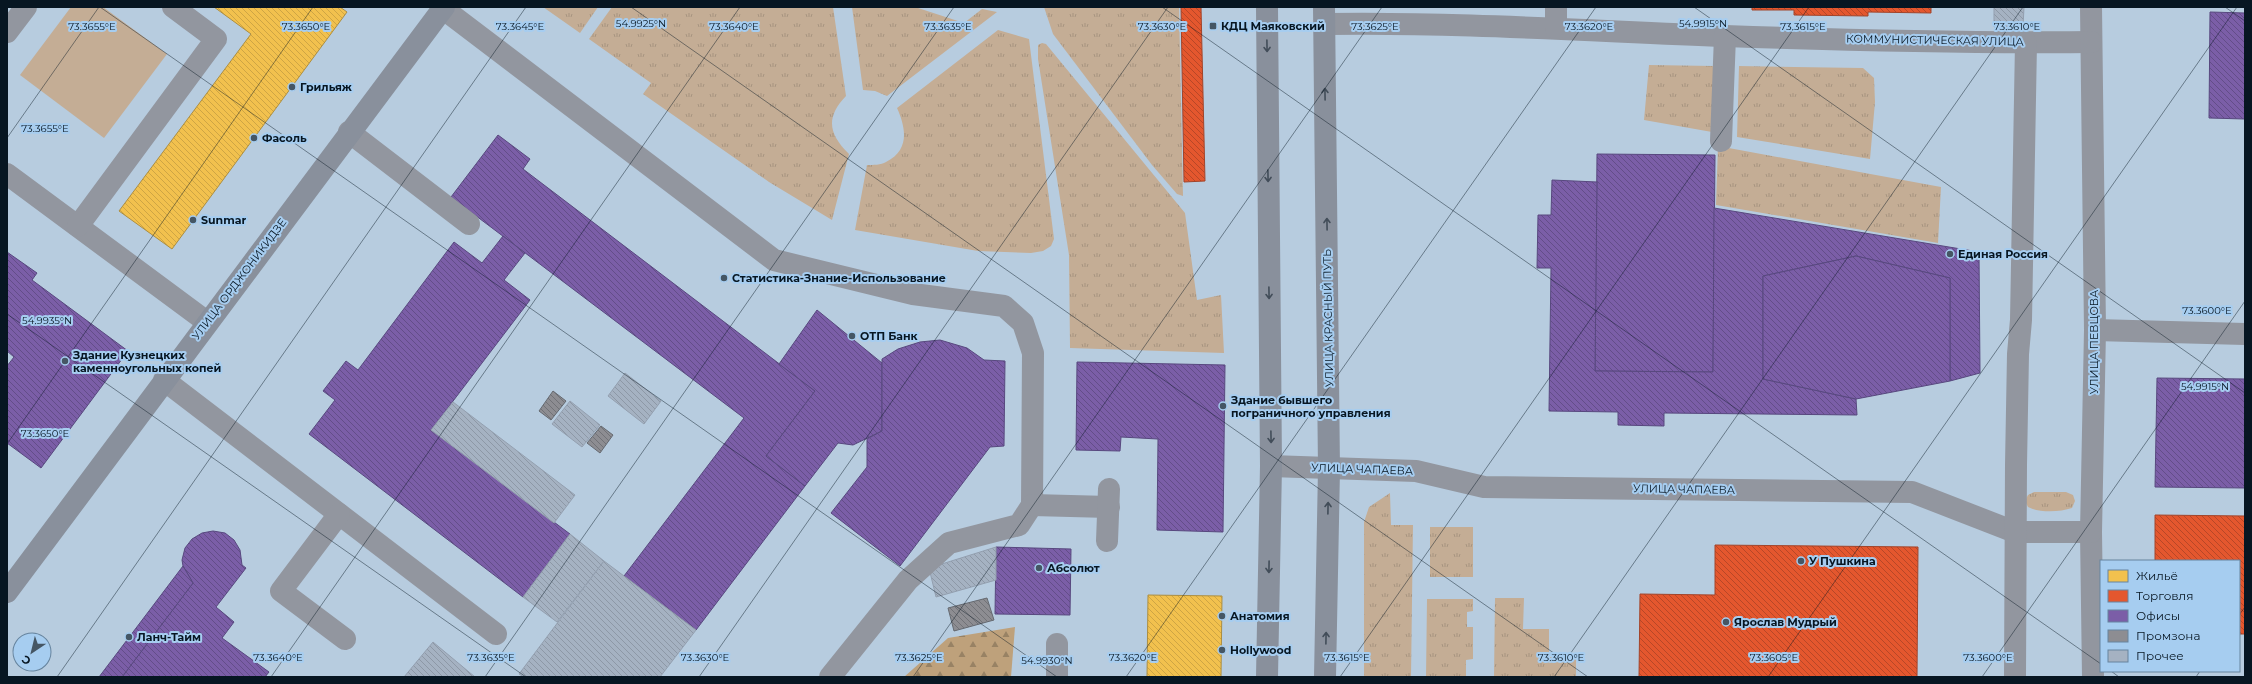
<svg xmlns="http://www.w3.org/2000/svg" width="2252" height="684" viewBox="0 0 2252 684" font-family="Montserrat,sans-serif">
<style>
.grass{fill:url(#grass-tufts)}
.forest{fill:url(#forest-firs)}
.green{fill:#c4ad95}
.homes{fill:url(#homes-back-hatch);stroke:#ac8e41}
.shops{fill:url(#shops-back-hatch);stroke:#a2442a}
.offices{fill:url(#offices-back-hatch);stroke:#58487f}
.industry{fill:url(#industry-back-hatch);stroke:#656970}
.building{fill:url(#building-back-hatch);stroke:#939faf}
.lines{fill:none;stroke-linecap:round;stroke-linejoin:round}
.minor{stroke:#92969f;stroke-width:22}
.major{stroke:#89909c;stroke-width:22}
.oneway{stroke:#424d59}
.ticks{fill:none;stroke:#071622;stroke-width:1;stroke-opacity:0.45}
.poi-dot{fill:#455664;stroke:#a6cdf0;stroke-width:1.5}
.labels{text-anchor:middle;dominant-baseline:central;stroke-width:4;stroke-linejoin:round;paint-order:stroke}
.poi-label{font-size:11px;font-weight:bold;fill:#071622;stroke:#a6cdf0;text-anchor:start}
.street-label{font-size:11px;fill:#071622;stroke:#a6cdf0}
.ticks-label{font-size:10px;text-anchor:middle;fill:#071622;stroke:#a6cdf0;stroke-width:4;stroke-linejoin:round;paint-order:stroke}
</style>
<defs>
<pattern id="grass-tufts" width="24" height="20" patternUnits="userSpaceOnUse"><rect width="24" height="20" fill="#c4ad95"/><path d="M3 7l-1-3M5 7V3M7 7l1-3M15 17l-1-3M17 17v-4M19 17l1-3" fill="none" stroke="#a79480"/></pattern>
<pattern id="forest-firs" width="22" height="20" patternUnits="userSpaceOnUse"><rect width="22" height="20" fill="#bea17b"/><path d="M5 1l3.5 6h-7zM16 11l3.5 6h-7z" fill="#988264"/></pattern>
<pattern id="homes-back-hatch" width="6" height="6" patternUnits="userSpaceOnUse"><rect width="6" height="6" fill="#f2c14e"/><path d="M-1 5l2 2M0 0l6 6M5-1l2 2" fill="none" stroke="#cea544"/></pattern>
<pattern id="shops-back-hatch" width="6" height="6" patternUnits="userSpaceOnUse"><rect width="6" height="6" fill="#e4572e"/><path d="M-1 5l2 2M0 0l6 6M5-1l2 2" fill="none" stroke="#b74727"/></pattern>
<pattern id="offices-back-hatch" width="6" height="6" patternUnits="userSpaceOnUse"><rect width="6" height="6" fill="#7b5ea7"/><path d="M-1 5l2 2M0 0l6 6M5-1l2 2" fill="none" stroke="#634d88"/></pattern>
<pattern id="industry-back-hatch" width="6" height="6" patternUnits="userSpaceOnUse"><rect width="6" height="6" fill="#8d8d92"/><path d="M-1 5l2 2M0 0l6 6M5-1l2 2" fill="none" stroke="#717277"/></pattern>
<pattern id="building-back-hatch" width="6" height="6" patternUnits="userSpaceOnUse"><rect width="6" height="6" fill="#a5b2c2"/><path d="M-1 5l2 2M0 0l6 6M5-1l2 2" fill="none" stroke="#8d98a6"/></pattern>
</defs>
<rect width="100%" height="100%" fill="#b7ccdf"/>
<g class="grass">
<polygon points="543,7 598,7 580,33"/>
<path d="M612 7H833L846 96C825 118 829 134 849 154L832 220 769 182 643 94 651 83 589 39Z"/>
<polygon points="852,7 915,7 964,23 982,9 997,12 887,96 875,91 863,90"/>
<polygon points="1044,7 1179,7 1183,196 1177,194 1152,165 1053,34"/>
<path d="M998 30 1029 39 1054 239 1051 246 1043 251 1031 253 978 251 855 230 867 165C873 165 881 165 886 162 910 150 906 128 897 108Z"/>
<polygon points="1042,43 1046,44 1185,213 1197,300 1221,295 1224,353 1070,348 1069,255 1038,59 1038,45"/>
<polygon points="1649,65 1714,66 1712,132 1644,120"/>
<polygon points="1739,66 1863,68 1874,78 1875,102 1870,159 1737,137"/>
<polygon points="1718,146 1941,187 1938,243 1716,205"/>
<path d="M2034 492H2066L2073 495 2075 501 2072 508C2060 512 2040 513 2028 507L2025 501 2028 495Z"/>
<polygon points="1390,493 1391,525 1413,525 1411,677 1364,677 1364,522 1369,507"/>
<rect x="1430" y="527" width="43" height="50"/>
<polygon points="1495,598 1524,598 1523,629 1549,629 1549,657 1576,657 1576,677 1494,677"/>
<polygon points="1427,599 1473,599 1473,611 1467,612 1467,627 1473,627 1473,659 1466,660 1466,676 1472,677 1426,677"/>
</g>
<polygon class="forest" points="1015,627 1011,677 904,677 948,638"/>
<polygon class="green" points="71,7 103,7 167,54 104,138 20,75"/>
<g class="homes">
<polygon points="214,7 340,7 347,12 172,249 119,211 251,34"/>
<polygon points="1148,595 1222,596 1221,677 1147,677"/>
</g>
<g class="shops">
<polygon points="1181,7 1201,7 1205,181 1184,182"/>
<polygon points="1752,7 1931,7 1931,13 1868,12 1868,16 1794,15 1794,10 1752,10"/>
<polygon points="2155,515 2245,516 2245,634 2239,634 2239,561 2155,561"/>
<polygon points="1715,545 1918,547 1917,677 1639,677 1640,594 1715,595"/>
</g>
<g class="offices">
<polygon points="2210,12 2245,13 2245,119 2209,118"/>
<polygon points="498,135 530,159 523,169 815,391 766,456 805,486 696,630 624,576 744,418 451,197"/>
<polygon points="1597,154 1715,155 1713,372 1595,371"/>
<polygon points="1552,180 1597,182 1595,371 1713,372 1714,208 1979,252 1980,373 1950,381 1950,278 1856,256 1763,276 1763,379 1856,399 1857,415 1664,413 1664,426 1618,425 1618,412 1549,411 1551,268 1537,268 1538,215 1551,215"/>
<polygon points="503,236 525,253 504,280 530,300 431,430 570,534 523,597 309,434 335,400 323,391 346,361 358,370 454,242 482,263"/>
<polygon points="7,252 37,273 32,280 128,351 41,468 7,443 7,366 14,357 7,351"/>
<polygon points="1856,256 1950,278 1950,381 1856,399 1763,379 1763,276"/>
<polygon points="817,310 882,363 882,431 853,445 838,443 805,486 766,456 815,391 779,364"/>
<polygon points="940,340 967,348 984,360 1005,361 1004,446 990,447 900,566 831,513 867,467 867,439 882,431 882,359 898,349 920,342"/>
<polygon points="1077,362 1225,365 1223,532 1157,530 1158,439 1121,437 1120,451 1076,450"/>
<polygon points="2157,378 2245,379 2245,488 2155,487"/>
<polygon points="213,531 225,533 234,540 240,550 242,565 246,568 216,607 234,622 222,638 269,672 265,677 122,677 193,583 183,566 182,560 185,548 192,539 202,533"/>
<polygon points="996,547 1071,549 1070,615 995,614"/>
<polygon points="183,566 193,583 122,677 99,677"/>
</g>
<g class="industry">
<polygon points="553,391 566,401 551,420 539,411"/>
<polygon points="601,426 613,435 600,453 587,443"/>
<polygon points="987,598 994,620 954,631 948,608"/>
</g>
<g class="building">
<polygon points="1994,7 2024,7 2023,27 1994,27"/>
<polygon points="625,373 661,401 644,424 608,396"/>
<polygon points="570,401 600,425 582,447 552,424"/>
<polygon points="453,402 575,495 554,523 431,430"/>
<polygon points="570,534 604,561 557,622 523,597"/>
<polygon points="996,547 996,580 936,597 929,568"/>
<polygon points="604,561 696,630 660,677 524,677 519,674"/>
<polygon points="433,642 475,677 404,677"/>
</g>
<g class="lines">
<g class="minor">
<polyline points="441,7 774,260 913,294 1004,306 1023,323 1033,353 1032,505 1019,525 949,543 908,580 830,677"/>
<polyline points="2091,7 2095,330 2091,532 2093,677"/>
<path d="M1325 24C1458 22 1591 31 1725 36 1847 40 1969 43 2091 42"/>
<polyline points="1556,28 1556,7"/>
<polyline points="7,32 26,7"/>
<polyline points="349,132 469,224"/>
<polyline points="1721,141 1725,36"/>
<polyline points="7,174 207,322"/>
<polyline points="78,226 216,39 173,7"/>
<polyline points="2095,330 2245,334"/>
<polyline points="164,380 496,634"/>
<polyline points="1271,466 1416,471 1484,487 1912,492 2015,532 2091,532"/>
<polyline points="1032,505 1109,507"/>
<polyline points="339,514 281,591 345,639"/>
<polyline points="1107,541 1109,489"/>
<polyline points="1057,677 1057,644"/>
<polyline points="2015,677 2016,465 2018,354 2021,320 2026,43"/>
</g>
<g class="major">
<polyline points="1267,7 1271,466 1267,677"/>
<polyline points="1324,7 1329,469 1325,677"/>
<polyline points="7,592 444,7"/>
</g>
</g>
<defs><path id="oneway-shaft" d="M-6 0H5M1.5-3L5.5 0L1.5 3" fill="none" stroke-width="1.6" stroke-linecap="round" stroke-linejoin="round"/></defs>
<g class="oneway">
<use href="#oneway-shaft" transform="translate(1267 46) rotate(89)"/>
<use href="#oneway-shaft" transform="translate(1325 94) rotate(-91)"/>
<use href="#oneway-shaft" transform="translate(1268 176) rotate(89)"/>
<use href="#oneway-shaft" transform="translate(1327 224) rotate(-91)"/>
<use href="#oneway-shaft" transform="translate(1269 293) rotate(89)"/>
<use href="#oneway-shaft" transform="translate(1271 437) rotate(89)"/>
<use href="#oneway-shaft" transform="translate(1328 508) rotate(-89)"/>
<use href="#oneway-shaft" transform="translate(1269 567) rotate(91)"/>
<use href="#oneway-shaft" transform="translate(1326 638) rotate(-89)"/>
</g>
<path class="ticks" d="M100 7 1057 677M631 7 1588 677M1162 7 2101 664M1694 7 2245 393M2225 7 2245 21M7 138 99 7M7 314 526 677M7 444 313 7M2239 615 2245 607M2111 671 2119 677M57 677 526 7M271 677 740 7M485 677 954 7M699 677 1168 7M913 677 1382 7M1126 677 1596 7M1340 677 1809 7M1554 677 2023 7M1768 677 2237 7M1982 677 2245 301M2196 677 2200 671"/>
<g class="poi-dot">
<rect x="1209" y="22" width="8" height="8" rx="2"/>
<circle cx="292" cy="87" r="4"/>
<circle cx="254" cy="138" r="4"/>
<circle cx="193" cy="220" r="4"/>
<circle cx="1950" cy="254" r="4"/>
<circle cx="724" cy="278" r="4"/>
<circle cx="852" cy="336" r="4"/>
<circle cx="65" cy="361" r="4"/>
<circle cx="1223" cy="406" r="4"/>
<circle cx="1801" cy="561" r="4"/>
<circle cx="1039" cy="568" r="4"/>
<circle cx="1222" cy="616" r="4"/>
<circle cx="1726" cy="622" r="4"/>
<circle cx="129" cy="637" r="4"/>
<circle cx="1222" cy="650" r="4"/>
</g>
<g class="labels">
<g class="poi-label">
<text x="1221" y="26">КДЦ Маяковский</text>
<text x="300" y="87">Грильяж</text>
<text x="262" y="138">Фасоль</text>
<text x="201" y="220">Sunmar</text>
<text x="1958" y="254">Единая Россия</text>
<text x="732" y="278">Статистика-Знание-Использование</text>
<text x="860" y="336">ОТП Банк</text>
<text x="73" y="355">Здание Кузнецких<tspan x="73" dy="13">каменноугольных копей</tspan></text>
<text x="1231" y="400">Здание бывшего<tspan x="1231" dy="13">пограничного управления</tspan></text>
<text x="1809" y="561">У Пушкина</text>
<text x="1047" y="568">Абсолют</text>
<text x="1230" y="616">Анатомия</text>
<text x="1734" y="622">Ярослав Мудрый</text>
<text x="137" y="637">Ланч-Тайм</text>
<text x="1230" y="650">Hollywood</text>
</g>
<g class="street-label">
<text transform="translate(1935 40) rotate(1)">КОММУНИСТИЧЕСКАЯ УЛИЦА</text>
<text transform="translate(239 279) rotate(-53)">УЛИЦА ОРДЖОНИКИДЗЕ</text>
<text transform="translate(1328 318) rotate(-91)">УЛИЦА КРАСНЫЙ ПУТЬ</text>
<text transform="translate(2094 342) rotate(-90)">УЛИЦА ПЕВЦОВА</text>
<text transform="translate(1362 469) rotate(2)">УЛИЦА ЧАПАЕВА</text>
<text transform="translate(1684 489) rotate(1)">УЛИЦА ЧАПАЕВА</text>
</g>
</g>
<g class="ticks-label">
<text x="641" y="27">54.9925°N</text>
<text x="1703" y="27">54.9915°N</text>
<text x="92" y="30">73.3655°E</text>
<text x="306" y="30">73.3650°E</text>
<text x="520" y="30">73.3645°E</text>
<text x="734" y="30">73.3640°E</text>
<text x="948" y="30">73.3635°E</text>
<text x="1162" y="30">73.3630°E</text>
<text x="1375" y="30">73.3625°E</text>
<text x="1589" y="30">73.3620°E</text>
<text x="1803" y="30">73.3615°E</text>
<text x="2017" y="30">73.3610°E</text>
<text x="45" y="132">73.3655°E</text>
<text x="2207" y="314">73.3600°E</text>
<text x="47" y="324">54.9935°N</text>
<text x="2205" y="390">54.9915°N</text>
<text x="45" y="437">73.3650°E</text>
<text x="278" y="661">73.3640°E</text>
<text x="491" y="661">73.3635°E</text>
<text x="705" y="661">73.3630°E</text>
<text x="919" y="661">73.3625°E</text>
<text x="1133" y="661">73.3620°E</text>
<text x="1347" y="661">73.3615°E</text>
<text x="1561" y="661">73.3610°E</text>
<text x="1774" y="661">73.3605°E</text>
<text x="1988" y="661">73.3600°E</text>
<text x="1047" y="664">54.9930°N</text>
</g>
<rect width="2252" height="684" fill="none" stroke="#071622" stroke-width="16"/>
<rect x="2100" y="560" width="140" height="112" fill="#a6cdf0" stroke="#66849e"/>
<rect x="2108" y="570" width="20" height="12" fill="#f2c14e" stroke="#66849e"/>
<text x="2136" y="580" font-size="12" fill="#071622">Жильё</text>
<rect x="2108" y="590" width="20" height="12" fill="#e4572e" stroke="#66849e"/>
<text x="2136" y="600" font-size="12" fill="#071622">Торговля</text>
<rect x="2108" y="610" width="20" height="12" fill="#7b5ea7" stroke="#66849e"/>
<text x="2136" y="620" font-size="12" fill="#071622">Офисы</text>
<rect x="2108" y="630" width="20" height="12" fill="#8d8d92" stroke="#66849e"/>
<text x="2136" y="640" font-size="12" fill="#071622">Промзона</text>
<rect x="2108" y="650" width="20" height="12" fill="#a5b2c2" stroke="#66849e"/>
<text x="2136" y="660" font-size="12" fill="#071622">Прочее</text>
<g transform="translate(32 652) rotate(215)"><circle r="19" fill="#a6cdf0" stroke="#66849e"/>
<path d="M0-3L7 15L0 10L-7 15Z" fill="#455664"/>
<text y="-6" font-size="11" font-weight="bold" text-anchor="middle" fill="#071622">С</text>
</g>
</svg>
